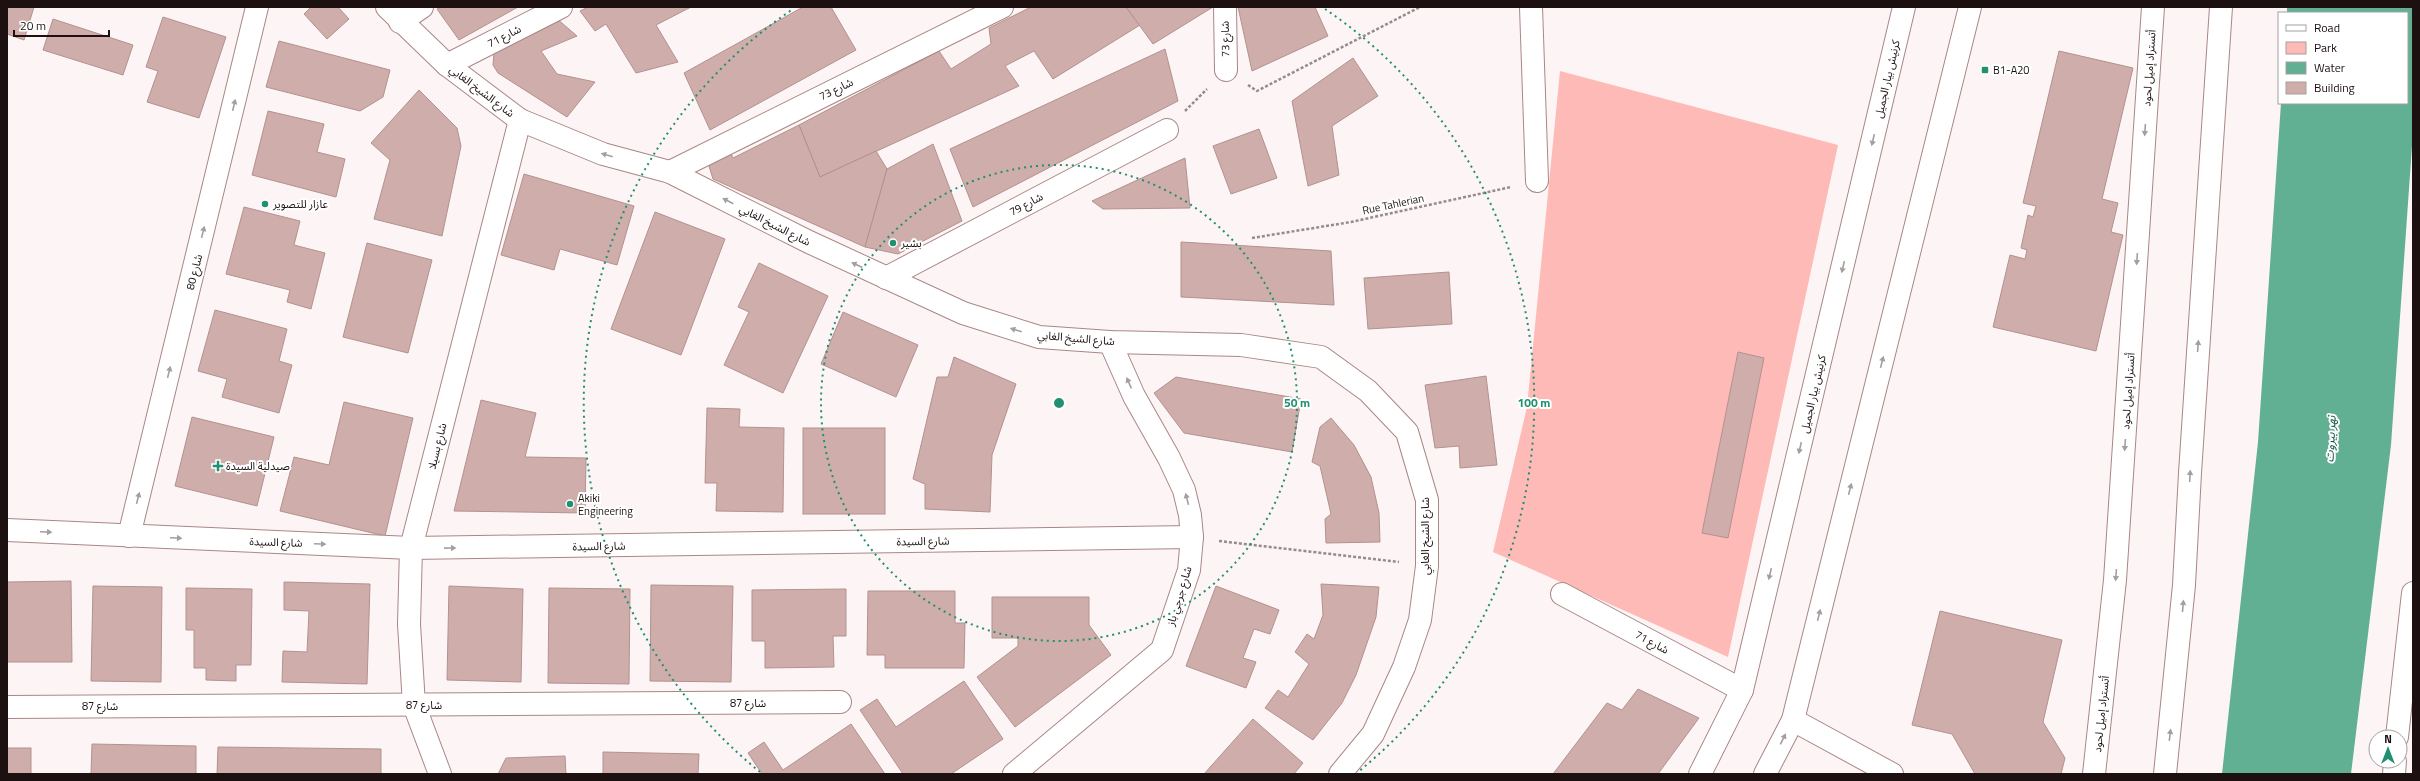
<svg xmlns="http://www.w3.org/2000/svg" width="2420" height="781" viewBox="0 0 2420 781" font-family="'Titillium Web','Noto Sans Arabic',sans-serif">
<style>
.green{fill:#febab6}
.water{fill:#61b094}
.building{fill:#cfadaa;stroke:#b3918f}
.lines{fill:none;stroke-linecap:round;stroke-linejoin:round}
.minor-casing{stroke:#a88785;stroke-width:24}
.highway-casing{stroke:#a88785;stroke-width:24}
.path{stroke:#958b8b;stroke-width:2.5;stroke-dasharray:3 2;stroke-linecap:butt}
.minor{stroke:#fff;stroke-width:22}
.highway{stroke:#fff;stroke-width:22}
.oneway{fill:#a49f9f}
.ring{fill:none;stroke:#209070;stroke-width:2;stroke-dasharray:2 4}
.poi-dot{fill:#209070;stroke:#fff;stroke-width:1.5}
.labels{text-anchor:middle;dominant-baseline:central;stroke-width:4;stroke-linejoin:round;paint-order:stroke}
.street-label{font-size:11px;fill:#1c1010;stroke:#fff}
.poi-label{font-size:11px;fill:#1c1010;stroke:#fff;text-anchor:start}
.water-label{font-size:12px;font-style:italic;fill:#155542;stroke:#fff}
.centre{fill:#209070;stroke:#fff;stroke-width:2}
.ring-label{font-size:12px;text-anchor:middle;font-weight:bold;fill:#209070;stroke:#fff;stroke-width:4;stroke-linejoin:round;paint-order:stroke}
</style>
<rect width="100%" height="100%" fill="#fdf5f5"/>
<polygon class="green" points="1560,71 1838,145 1728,657 1493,552 1527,407"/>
<polygon class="water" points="2287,7 2413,7 2413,132 2391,445 2351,774 2222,774 2258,442 2281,103 2407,103 2407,13 2287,13"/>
<g class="building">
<polygon points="7,7 34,7 24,40 7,34"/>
<polygon points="311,7 338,7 349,19 327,39 304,14"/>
<polygon points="441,7 518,7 459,40 437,9"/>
<polygon points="588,7 691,7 656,25 678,62 636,73 606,24 595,31 580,11"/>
<polygon points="803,7 831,7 856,50 710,130 684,73"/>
<polygon points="1031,7 1126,7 1140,25 1053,79 1034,51 1005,66 1019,86 820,177 799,125 939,51 951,69 991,44 989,28"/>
<polygon points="1126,7 1213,7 1153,44"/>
<polygon points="1238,7 1315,7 1328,36 1252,71"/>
<polygon points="163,17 226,37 199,118 147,102 158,71 146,67"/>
<polygon points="556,18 577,36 541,51 557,74 595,82 567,117 498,73 493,65 494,53"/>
<polygon points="53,19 133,45 123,75 43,50"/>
<polygon points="279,41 390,70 383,97 360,111 266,87"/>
<polygon points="1165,49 1178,101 973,207 950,149"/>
<polygon points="2059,51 2133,68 2102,199 2118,203 2111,232 2123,235 2096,351 1993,327 2010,255 2025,259 2027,250 2021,248 2028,215 2033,217 2036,206 2023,203"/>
<polygon points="1353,58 1378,96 1332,126 1339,175 1308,186 1292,101"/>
<polygon points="419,90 457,128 461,146 442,236 374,219 390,160 371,143"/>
<polygon points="268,111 324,124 317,152 345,159 336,197 252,175"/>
<polygon points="799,125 820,177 876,151 887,169 865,247 713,179 708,163 730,151 733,158"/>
<polygon points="1259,129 1277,178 1231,194 1213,146"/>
<polygon points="933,144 962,221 898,254 865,247 887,169"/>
<polygon points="1185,158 1190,208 1103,209 1092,201"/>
<polygon points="524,174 634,206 617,265 560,249 554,270 501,255"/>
<polygon points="244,207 300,221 294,245 325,253 311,309 287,302 290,290 226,274"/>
<polygon points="655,212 725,239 681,355 611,329"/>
<polygon points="1181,242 1331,251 1334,305 1181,297"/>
<polygon points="367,243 432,260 408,353 343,337"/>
<polygon points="759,263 828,296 783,393 724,365 749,312 738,307"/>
<polygon points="1449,272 1452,324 1368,329 1364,278"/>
<polygon points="215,310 287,329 279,361 292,365 279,413 222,397 227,379 198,371"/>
<polygon points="843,312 918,345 896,397 821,364"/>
<polygon points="1738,352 1764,358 1728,538 1702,533"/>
<polygon points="954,357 1016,384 992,455 990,512 925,509 925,484 913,479 937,377 948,377"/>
<polygon points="1486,376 1497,465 1460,468 1459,446 1435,448 1425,385"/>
<polygon points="1176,377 1301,399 1292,452 1184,433 1154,393"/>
<polygon points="481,400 536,413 525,457 586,458 585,513 454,511"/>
<polygon points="344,402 413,418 385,536 280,511 294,457 329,465"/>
<polygon points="707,408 740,409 739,427 784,428 783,512 716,511 717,483 705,483"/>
<polygon points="192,417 274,437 257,506 175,486"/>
<polygon points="1331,418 1354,445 1371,477 1379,513 1380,542 1326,543 1325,519 1331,514 1320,466 1312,462 1320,427"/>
<rect x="803" y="428" width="82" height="86"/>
<polygon points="71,581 72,662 7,662 7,582"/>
<polygon points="284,582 370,584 367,684 282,682 283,651 307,652 309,611 284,610"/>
<polygon points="1321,584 1379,587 1376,617 1356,675 1342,703 1313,740 1265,708 1278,690 1288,697 1309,664 1295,652 1307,634 1314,639 1323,615"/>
<polygon points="651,585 733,586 731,682 650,681"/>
<polygon points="93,586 162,587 161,682 91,681"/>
<polygon points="449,586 523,589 521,682 447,680"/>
<polygon points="1216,586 1279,610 1270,634 1254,629 1243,658 1256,662 1246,688 1186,666"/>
<polygon points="186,588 252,589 251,665 236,665 236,681 206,680 206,668 194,668 194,630 186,630"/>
<polygon points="549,588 630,589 629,684 548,683"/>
<polygon points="846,589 846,636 833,636 834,667 765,668 765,641 752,641 752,590"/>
<polygon points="868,591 955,591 955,623 965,623 964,668 885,668 885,655 867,655"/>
<polygon points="992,597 1089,597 1089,625 1111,655 1015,727 977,677 1018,646 1018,638 992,638"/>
<polygon points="1940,611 2062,640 2043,722 2065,758 2061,774 1975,774 1952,734 1912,725"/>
<polygon points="964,681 1003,739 951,774 903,774 860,710 877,699 896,727"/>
<polygon points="1638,689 1699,718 1658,774 1553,774 1607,703 1622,710"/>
<polygon points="1253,719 1303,763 1294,774 1204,774"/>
<polygon points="851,724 885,774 762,774 748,753 764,742 783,770"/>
<polygon points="92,744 196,746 196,774 91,774"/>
<polygon points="218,747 381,749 381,774 217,774"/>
<rect x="7" y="748" width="24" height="26"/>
<polygon points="603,752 699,754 698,774 603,774"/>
<polygon points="565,756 566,774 498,774 506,758"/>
</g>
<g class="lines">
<defs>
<g id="minor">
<polyline points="387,7 447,65 520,120 603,154 670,172 809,242 963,313 1039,337 1110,342 1241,345 1321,357 1368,391 1407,432 1427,500 1427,566 1420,620 1404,667 1373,734 1340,774"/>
<polyline points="1225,7 1226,70"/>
<polyline points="1531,7 1537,181"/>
<polyline points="400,22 422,7"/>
<polyline points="447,65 561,7"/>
<polyline points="670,172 1002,7"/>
<polyline points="886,278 1167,130"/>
<polyline points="7,530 411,548 1192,537"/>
<polyline points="129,536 257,7"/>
<polyline points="1562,594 1742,690"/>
<polyline points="7,707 840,702"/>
<polyline points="1793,720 1892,774"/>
<polyline points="2397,737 2413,593"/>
<polyline points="440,774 414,705 409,624 411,548 520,120"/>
<polyline points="1014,774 1162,650 1189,570 1192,537 1190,515 1184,490 1169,458 1134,396 1110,342"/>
<polyline points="2394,774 2395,761"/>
</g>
<g id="highway">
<polyline points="1700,774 1742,690 1904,7"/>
<polyline points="1765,774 1793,720 1970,7"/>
<polyline points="2094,774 2115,580 2153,7"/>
<polyline points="2165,774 2184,585 2190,473 2221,7"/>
</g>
</defs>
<use href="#minor" class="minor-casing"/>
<use href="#highway" class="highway-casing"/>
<g class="path">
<polyline points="1248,85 1257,91 1420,7"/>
<polyline points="1185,111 1207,89"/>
<polyline points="1252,238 1351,222 1511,187"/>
<polyline points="1219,541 1399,562"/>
</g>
<use href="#minor" class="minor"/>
<use href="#highway" class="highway"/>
</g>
<defs><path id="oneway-solid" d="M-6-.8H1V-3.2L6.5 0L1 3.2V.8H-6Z"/></defs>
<g class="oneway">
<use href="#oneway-solid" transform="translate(234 105) rotate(-77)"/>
<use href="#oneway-solid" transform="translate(2145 130) rotate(94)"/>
<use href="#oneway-solid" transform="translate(1873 140) rotate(103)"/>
<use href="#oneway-solid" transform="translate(607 155) rotate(-164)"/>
<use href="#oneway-solid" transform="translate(728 201) rotate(-153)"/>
<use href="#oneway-solid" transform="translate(203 232) rotate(-76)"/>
<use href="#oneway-solid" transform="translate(2137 259) rotate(94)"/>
<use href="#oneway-solid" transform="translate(857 265) rotate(-155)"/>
<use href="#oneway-solid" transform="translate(1843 267) rotate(103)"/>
<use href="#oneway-solid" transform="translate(1016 330) rotate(-163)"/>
<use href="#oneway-solid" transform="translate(2198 346) rotate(-86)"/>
<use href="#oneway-solid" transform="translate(1882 362) rotate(-76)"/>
<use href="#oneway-solid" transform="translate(169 372) rotate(-76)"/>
<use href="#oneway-solid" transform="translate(1129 383) rotate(-114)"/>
<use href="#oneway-solid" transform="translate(2125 445) rotate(94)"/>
<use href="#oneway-solid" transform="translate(1800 448) rotate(103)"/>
<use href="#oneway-solid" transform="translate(2190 476) rotate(-87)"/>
<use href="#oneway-solid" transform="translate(1850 489) rotate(-76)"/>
<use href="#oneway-solid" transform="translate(138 498) rotate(-76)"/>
<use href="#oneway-solid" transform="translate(1187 499) rotate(-104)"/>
<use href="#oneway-solid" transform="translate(46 532) rotate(3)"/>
<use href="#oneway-solid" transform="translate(176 538) rotate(2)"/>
<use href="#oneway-solid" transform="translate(320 544) rotate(2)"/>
<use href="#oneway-solid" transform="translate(450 548) rotate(-1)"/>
<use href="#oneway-solid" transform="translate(1770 574) rotate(103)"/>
<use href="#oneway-solid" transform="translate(2116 575) rotate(94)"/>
<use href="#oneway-solid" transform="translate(2183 606) rotate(-85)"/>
<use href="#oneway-solid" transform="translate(1819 615) rotate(-76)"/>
<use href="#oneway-solid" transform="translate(2170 735) rotate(-83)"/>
<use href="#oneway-solid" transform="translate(1783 739) rotate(-63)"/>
</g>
<g class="ring">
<circle cx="1059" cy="403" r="238"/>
<path d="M760 772A475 475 0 0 1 793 9M1325 9A475 475 0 0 1 1358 772"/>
</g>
<g class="poi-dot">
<rect x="1981" y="66" width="8" height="8" rx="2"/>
<circle cx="265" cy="204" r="4"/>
<circle cx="893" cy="243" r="4"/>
<path d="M216 460h4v4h4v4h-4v4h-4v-4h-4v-4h4z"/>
<circle cx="570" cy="504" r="4"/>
</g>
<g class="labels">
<g class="street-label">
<text transform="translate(504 36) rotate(-27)">شارع 71</text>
<text transform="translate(1225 39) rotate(-91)">شارع 73</text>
<text transform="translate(2149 68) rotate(-86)">أتستراد إميل لحود</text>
<text transform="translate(1887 79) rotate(-77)">كرنيش بيار الجميل</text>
<text transform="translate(836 89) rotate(-26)">شارع 73</text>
<text transform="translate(482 91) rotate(37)">شارع الشيخ الغابي</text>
<text transform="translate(1026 204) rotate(-28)">شارع 79</text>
<text transform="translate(1393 204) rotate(-12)">Rue Tahlerian</text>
<text transform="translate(775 225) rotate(27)">شارع الشيخ الغابي</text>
<text transform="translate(194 272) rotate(-76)">شارع 80</text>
<text transform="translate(1076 338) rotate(5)">شارع الشيخ الغابي</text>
<text transform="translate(2128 391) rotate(-86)">أتستراد إميل لحود</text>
<text transform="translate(1813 394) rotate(-77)">كرنيش بيار الجميل</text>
<text transform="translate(437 446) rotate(-76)">شارع بسيلا</text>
<text transform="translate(1425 536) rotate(-90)">شارع الشيخ الغابي</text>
<text transform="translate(923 541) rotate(-1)">شارع السيدة</text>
<text transform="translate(276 542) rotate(2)">شارع السيدة</text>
<text transform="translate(599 546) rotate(-1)">شارع السيدة</text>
<text transform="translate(1179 596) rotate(-73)">شارع جرجي باز</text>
<text transform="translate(1652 642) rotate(28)">شارع 71</text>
<text x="748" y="703">شارع 87</text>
<text x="424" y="705">شارع 87</text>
<text x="100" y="706">شارع 87</text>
<text transform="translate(2101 714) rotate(-84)">أتستراد إميل لحود</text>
</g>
<g class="poi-label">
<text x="1993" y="70">B1-A20</text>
<text x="273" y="204">عازار للتصوير</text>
<text x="901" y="243">بشير</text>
<text x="226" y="466">صيدلية السيدة</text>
<text x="578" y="498">Akiki<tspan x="578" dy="13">Engineering</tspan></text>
</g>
<g class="water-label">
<text transform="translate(2330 439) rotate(-87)">نهر بيروت</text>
</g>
</g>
<circle cx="1059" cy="403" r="6" class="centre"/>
<g class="ring-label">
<text x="1297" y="407">50 m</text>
<text x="1534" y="407">100 m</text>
</g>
<rect width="2420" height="781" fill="none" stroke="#1c1010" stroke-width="16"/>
<rect x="2278" y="12" width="130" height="92" fill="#ffffff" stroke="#a49f9f"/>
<rect x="2286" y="25" width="20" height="6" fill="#ffffff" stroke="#a49f9f"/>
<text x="2314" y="32" font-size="12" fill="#1c1010">Road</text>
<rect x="2286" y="42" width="20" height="12" fill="#febab6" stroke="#a49f9f"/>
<text x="2314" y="52" font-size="12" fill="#1c1010">Park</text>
<rect x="2286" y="62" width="20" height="12" fill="#61b094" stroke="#a49f9f"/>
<text x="2314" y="72" font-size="12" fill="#1c1010">Water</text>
<rect x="2286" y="82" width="20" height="12" fill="#cfadaa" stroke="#a49f9f"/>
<text x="2314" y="92" font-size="12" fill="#1c1010">Building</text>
<g transform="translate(2388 749)"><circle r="19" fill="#ffffff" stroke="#a49f9f"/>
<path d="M0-3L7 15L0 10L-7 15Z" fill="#209070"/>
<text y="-6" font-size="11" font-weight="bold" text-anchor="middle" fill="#1c1010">N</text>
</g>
<path d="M14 30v6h95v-6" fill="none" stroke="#1c1010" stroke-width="2"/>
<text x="20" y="30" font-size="12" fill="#1c1010" stroke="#ffffff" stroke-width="3" paint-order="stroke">20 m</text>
</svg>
